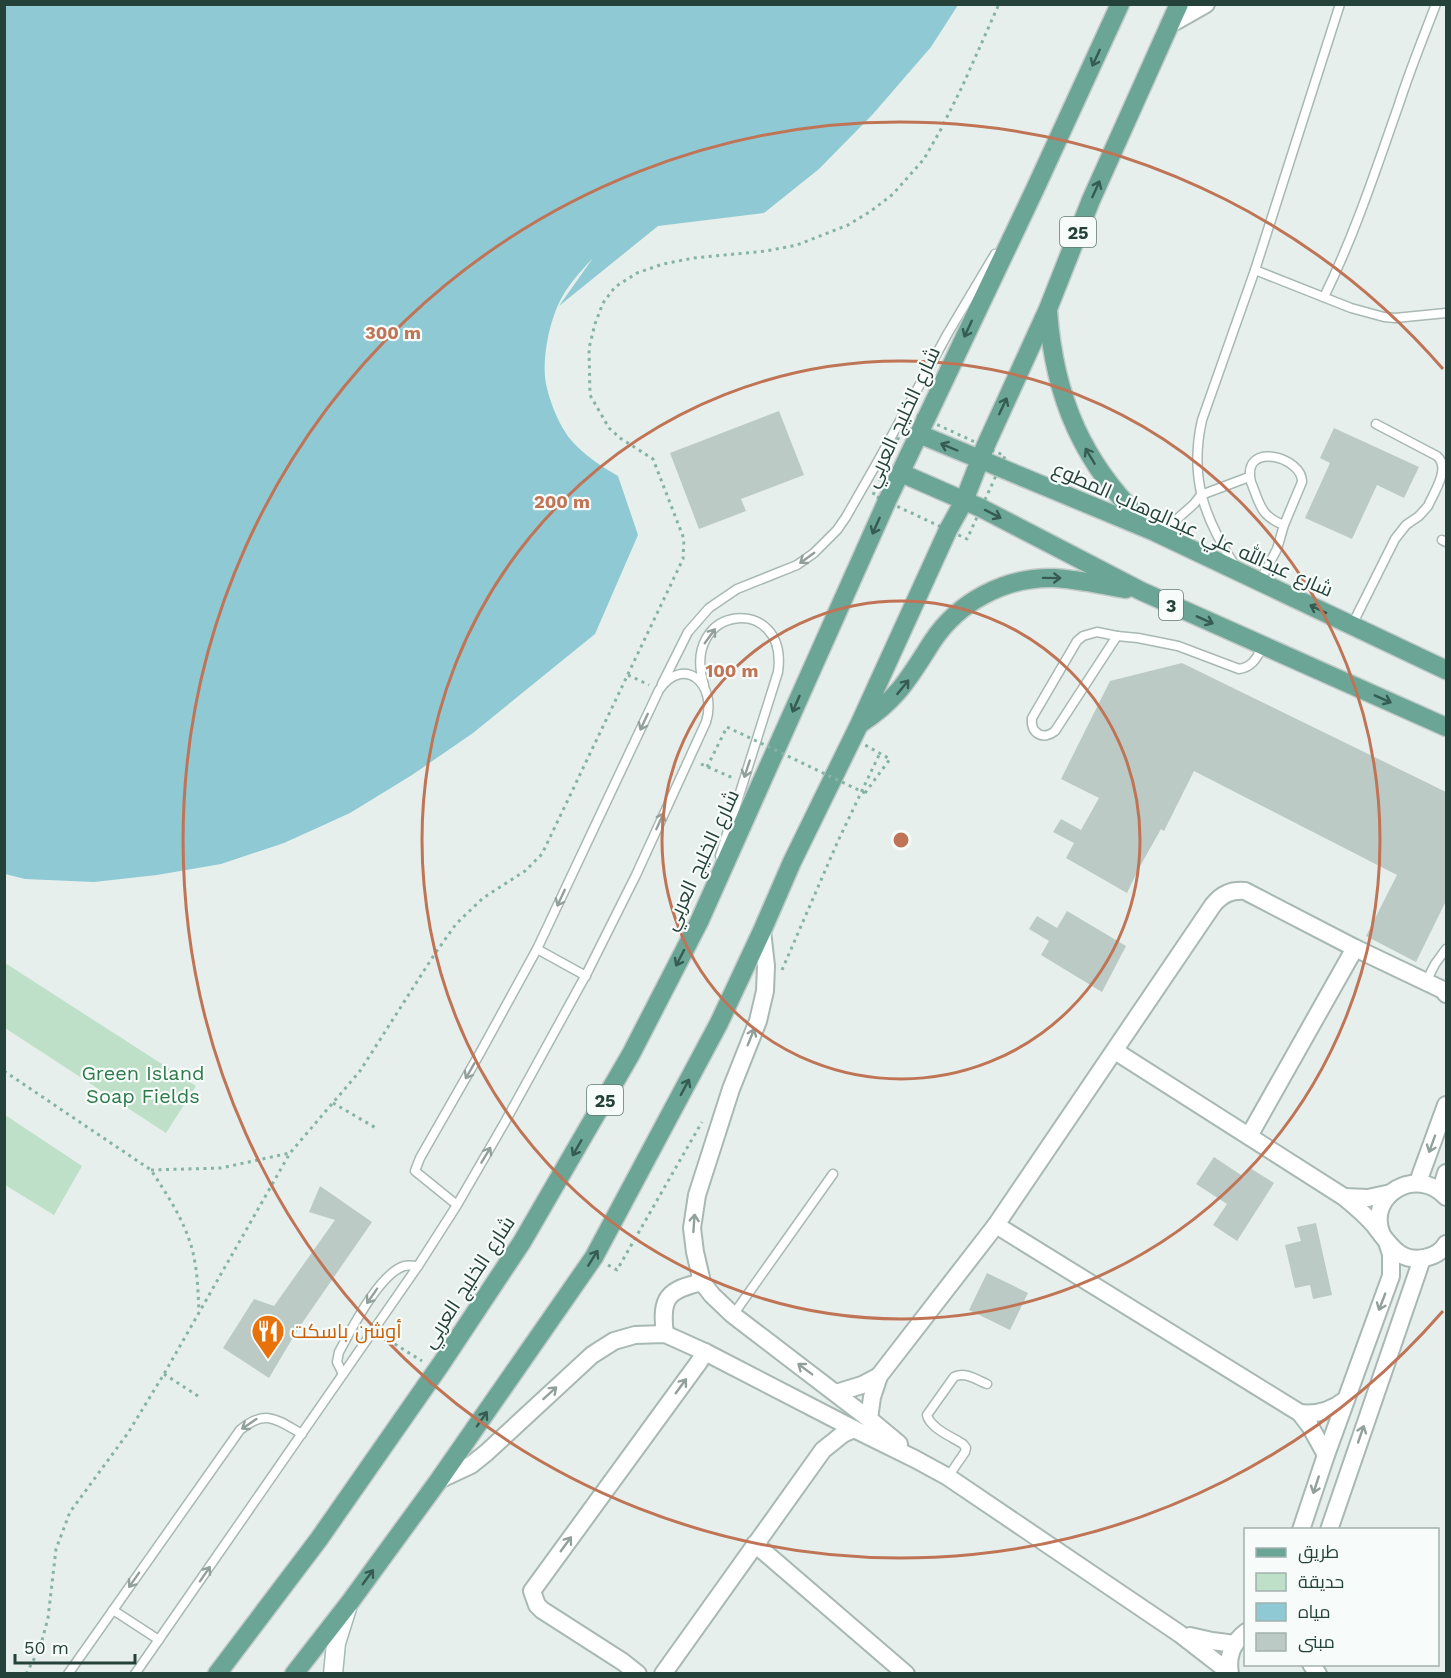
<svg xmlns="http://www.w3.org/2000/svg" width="1451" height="1678" viewBox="0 0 1451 1678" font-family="'Work Sans',Cairo,sans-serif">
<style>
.green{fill:#bfe0c8}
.water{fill:#8ec9d4}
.building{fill:#bbcac4}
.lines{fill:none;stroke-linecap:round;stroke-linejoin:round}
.lane-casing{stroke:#a8b8b2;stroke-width:11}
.street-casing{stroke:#a8b8b2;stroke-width:20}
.secondary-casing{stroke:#a4bbb3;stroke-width:21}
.primary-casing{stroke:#c2cac8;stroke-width:21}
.path{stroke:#86b3a5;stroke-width:3;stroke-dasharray:3 4.5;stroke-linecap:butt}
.lane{stroke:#fff;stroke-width:8}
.street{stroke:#fff;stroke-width:16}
.secondary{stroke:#fff;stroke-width:18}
.primary{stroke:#6aa596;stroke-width:18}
.path-bridge{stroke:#86b3a5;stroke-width:3;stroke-dasharray:3 4.5;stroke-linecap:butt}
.oneway{stroke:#365b51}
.oneway2{stroke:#92a09c}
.ring{fill:none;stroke:#c07456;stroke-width:3}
.labels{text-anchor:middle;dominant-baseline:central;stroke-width:4.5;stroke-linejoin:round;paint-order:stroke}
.shield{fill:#f7fbf9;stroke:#637a73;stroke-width:1.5}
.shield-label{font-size:18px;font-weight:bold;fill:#24423a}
.street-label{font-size:20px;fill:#24423a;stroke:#f7fbf9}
.park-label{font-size:20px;fill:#2d7a4b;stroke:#f7fbf9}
.food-label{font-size:20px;fill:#c56008;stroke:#f7fbf9;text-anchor:start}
.centre{fill:#c07456;stroke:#f7fbf9;stroke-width:3}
.ring-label{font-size:18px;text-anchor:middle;font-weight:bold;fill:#c07456;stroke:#f7fbf9;stroke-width:4.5;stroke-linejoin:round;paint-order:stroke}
</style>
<rect width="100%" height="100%" fill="#e6efeb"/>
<g class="green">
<polygon points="5,963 196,1086 166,1133 5,1028"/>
<polygon points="5,1115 82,1166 54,1215 5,1185"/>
</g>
<path class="water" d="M5 4H958V5L931 47 873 114 819 169 764 213 658 226 559 306 593 258C580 272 566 287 558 305 549 325 543 356 545 377 547 396 559 426 571 440 585 456 601 466 618 476L638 535 595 634 473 733 412 775 350 813 284 843 221 864 157 875 94 882 25 879 5 874Z"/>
<g class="building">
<polygon points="779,411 804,475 741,499 746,511 699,529 670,453"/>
<polygon points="1334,428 1419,467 1404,498 1377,485 1352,539 1305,518 1330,463 1320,458"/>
<polygon points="1182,663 1446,792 1446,901 1416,962 1366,936 1397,875 1194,771 1164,831 1161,829 1139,868 1127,893 1066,858 1074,843 1053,832 1061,819 1081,830 1099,798 1061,779 1110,681"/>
<polygon points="1067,911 1126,946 1102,992 1041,955 1049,941 1029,929 1037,916 1057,928"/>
<polygon points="1214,1157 1244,1177 1250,1168 1274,1183 1237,1241 1213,1225 1227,1204 1196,1184"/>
<polygon points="320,1186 372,1222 298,1329 269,1378 223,1348 254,1299 274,1306 335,1220 309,1212"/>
<polygon points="1316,1223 1332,1295 1313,1299 1310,1285 1295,1288 1285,1245 1301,1241 1297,1227"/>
<polygon points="987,1273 1028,1293 1010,1330 969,1310"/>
</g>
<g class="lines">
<defs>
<g id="lane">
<polyline points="1255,270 1351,308 1384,317 1395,318 1446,313"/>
<path d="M1324 297C1355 234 1376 169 1399 104 1410 70 1423 38 1436 4"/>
<polyline points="1156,532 1176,520 1194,504 1201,495 1249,477"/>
<polyline points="1442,540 1446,542"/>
<path d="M1236 567C1204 519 1189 477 1202 420L1255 270 1340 4"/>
<path d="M1260 581 1277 549 1284 525 1302 482C1303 457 1241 440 1251 482 1260 504 1260 516 1284 525"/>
<path d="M1352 625 1395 539 1406 525 1419 516 1428 506C1434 492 1451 468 1437 456L1376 424"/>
<path d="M1097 632 1117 636 1055 731C1043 741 1030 733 1032 718L1077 641 1083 636Z"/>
<path d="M1117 636 1138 638 1178 646 1239 669C1253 667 1257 657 1263 646"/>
<polyline points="662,684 688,632 709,608 737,589 797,565 814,553 837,530 846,517 878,461 948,333 995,254"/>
<path d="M704 685C679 604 789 593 778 672L720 856"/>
<polyline points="537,949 586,976"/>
<polyline points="1426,982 1435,964 1446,949"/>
<polyline points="733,1315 833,1174"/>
<path d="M343 1374 337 1362 339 1352C351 1330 379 1274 404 1266 408 1265 414 1266 418 1266"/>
<path d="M948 1477 965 1452 966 1448 963 1444C952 1437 930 1428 927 1415L954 1377C964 1371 977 1380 987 1384"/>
<polyline points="113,1610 159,1640"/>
<path d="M68 1674 240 1430C265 1409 276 1419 302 1434"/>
<path d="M135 1674 418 1266 457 1205 505 1122 588 971 636 875 706 722C718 684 684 654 659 690L537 949 480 1053 420 1158 415 1171 457 1205"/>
</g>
<g id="street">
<polyline points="1169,25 1206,4"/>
<polyline points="762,931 766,966 765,991 758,1021 731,1089 697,1195 692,1228 695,1252 702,1282 712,1295 733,1315 869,1419 899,1444"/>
<path d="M1115 1051 1344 1197C1355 1206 1366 1215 1375 1226 1389 1244 1400 1265 1428 1257 1436 1255 1442 1251 1446 1244"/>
<polyline points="1249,1136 1355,948"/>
<polyline points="1418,1182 1446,1105"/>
<polyline points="1441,1190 1446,1173"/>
<polyline points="1344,1197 1368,1198 1391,1193"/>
<polyline points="996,1225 1300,1413 1310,1426 1326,1455"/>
<path d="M1382 1235C1365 1195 1417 1165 1446 1197"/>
<path d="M665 1334C660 1297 668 1290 702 1282"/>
<polyline points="836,1393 862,1385 879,1376"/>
<path d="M1300 1413C1317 1415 1331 1411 1345 1400"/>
<path d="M869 1419 872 1397 879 1376 996 1225 1213 905C1222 894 1231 890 1245 891L1355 948 1443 990 1446 994"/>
<polyline points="439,1480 471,1465 486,1453 592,1355 614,1341 635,1335 665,1334 705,1352 854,1429 915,1459 948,1477 1180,1634 1229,1672"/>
<polyline points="1301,1530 1326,1455 1391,1276 1391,1254 1388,1245"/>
<polyline points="1329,1530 1422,1259"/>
<polyline points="755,1544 906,1674"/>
<polyline points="1190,1636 1212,1641 1235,1644"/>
<polyline points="1311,1664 1318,1674"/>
<polyline points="638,1674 623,1662 542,1610 537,1605 532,1591 699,1362 705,1352"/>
<polyline points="663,1674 823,1450 843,1434 854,1429"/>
<path d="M1230 1674C1227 1656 1232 1643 1246 1632"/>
</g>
<polyline id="secondary" points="333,1674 336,1643 347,1608"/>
<g id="primary">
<path d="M1048 311C1054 397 1083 465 1147 525"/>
<polyline points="919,434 1155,532 1446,670"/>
<polyline points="901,473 981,508 1141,591 1446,727"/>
<path d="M860 724C898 699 909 678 932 642 958 602 1005 577 1053 578 1077 579 1102 585 1126 589"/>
<polyline points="217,1674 319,1539 441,1364 522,1242 631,1054 699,922 887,501 1036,187 1120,4"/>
<polyline points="294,1674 350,1602 439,1480 594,1257 719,1023 762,931 792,862 859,725 948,530 964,501 985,447 1048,309 1091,200 1179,4"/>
</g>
</defs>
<use href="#lane" class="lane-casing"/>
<use href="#street" class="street-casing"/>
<use href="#secondary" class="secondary-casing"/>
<use href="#primary" class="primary-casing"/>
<g class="path">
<polygon points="910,412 1005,456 967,539 873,495"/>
<polyline points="628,675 649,685"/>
<polyline points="701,764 733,778"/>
<polyline points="707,767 727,727"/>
<polyline points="865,793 890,759 865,745"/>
<polyline points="782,970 838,841 880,753"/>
<path d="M4 1071 151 1170C170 1199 190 1229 195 1263 198 1279 198 1295 199 1311"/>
<polyline points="333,1103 376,1128"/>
<polyline points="151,1170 221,1168 290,1153"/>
<polyline points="608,1265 617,1270 702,1122"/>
<polyline points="382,1336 422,1361"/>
<polyline points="164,1374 198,1396"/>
<polyline points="26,1674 40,1648 48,1618 56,1549 70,1512 128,1433 164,1374 290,1153 360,1071 434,955 456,924 483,898 525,871 542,854 683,559 684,539 653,459 620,438 609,428 590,395 589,348 595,324 603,303 615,287 637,273 663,264 694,258 766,251 797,245 848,225 871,211 893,194 924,159 940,131 962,87 999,4"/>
</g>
<use href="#lane" class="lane"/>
<use href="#street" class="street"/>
<use href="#secondary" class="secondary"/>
<use href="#primary" class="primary"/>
<polyline class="path-bridge" points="727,727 865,793"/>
</g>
<defs><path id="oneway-shaft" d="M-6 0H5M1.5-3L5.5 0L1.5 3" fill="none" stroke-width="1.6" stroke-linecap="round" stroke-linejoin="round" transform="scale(1.5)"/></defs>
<g class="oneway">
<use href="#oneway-shaft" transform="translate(1096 58) rotate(115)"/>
<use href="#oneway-shaft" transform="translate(1096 189) rotate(-66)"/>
<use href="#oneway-shaft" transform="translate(968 329) rotate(115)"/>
<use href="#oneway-shaft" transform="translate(1003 406) rotate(-65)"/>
<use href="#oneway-shaft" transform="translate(949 447) rotate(-157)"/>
<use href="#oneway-shaft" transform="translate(1090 456) rotate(-121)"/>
<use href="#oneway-shaft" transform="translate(993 514) rotate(27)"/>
<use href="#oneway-shaft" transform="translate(876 526) rotate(114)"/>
<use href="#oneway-shaft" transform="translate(1052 578) rotate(1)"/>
<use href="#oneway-shaft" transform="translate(1318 609) rotate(-154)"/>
<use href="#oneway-shaft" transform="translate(1205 620) rotate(24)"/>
<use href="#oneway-shaft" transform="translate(903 687) rotate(-51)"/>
<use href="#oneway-shaft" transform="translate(1383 699) rotate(24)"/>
<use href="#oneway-shaft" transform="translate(796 704) rotate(114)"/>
<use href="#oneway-shaft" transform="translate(680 958) rotate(117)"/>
<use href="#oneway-shaft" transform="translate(685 1087) rotate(-62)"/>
<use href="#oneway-shaft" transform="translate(577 1148) rotate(120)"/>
<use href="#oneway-shaft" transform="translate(593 1258) rotate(-58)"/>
<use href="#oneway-shaft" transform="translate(482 1419) rotate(-55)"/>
<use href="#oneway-shaft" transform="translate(368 1577) rotate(-54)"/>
</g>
<g class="oneway2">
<use href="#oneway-shaft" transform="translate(807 558) rotate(144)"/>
<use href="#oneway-shaft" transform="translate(710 636) rotate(-54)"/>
<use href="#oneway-shaft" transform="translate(644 722) rotate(115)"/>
<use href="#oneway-shaft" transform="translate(747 769) rotate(108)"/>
<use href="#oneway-shaft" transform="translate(660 821) rotate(-66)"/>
<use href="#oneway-shaft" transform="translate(561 898) rotate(115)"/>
<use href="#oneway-shaft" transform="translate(751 1037) rotate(-68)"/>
<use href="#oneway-shaft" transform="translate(470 1071) rotate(120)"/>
<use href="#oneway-shaft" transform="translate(1432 1144) rotate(110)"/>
<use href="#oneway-shaft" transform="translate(486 1155) rotate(-59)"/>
<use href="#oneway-shaft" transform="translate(694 1223) rotate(-86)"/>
<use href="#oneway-shaft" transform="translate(372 1296) rotate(125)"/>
<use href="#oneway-shaft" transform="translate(1382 1302) rotate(111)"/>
<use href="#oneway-shaft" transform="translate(805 1369) rotate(-143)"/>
<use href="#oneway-shaft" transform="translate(681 1386) rotate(-54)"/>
<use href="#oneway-shaft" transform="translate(550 1393) rotate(-42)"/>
<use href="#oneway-shaft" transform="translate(249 1424) rotate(146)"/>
<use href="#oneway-shaft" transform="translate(1361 1434) rotate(-71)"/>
<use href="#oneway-shaft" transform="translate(1316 1485) rotate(108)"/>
<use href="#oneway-shaft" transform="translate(566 1544) rotate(-54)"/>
<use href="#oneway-shaft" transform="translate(205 1574) rotate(-55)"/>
<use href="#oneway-shaft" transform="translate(134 1580) rotate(125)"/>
</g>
<g class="ring">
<circle cx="901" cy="840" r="239"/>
<circle cx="901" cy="840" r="479"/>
<path d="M1443 1311A718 718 0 1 1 1443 369"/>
</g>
<defs>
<symbol id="restaurant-pin" viewBox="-11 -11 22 30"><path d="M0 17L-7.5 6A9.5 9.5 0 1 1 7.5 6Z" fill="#e8710a" stroke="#f7fbf9"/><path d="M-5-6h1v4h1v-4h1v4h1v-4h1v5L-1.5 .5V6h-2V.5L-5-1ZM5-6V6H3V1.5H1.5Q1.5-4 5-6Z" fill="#fff"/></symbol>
</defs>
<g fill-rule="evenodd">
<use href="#restaurant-pin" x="249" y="1312" width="38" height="52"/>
</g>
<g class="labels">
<g class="shield">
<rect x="1060" y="217" width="36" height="30" rx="4.5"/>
<rect x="1159" y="590" width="24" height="30" rx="4.5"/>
<rect x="587" y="1085" width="36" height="30" rx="4.5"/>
</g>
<g class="shield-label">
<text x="1078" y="232">25</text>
<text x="1171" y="605">3</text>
<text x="605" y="1100">25</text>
</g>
<g class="street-label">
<text transform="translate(902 417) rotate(-65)">شارع الخليج العربي</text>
<text transform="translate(1193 529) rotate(24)">شارع عبدالله علي عبدالوهاب المطوع</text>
<text transform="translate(701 860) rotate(-65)">شارع الخليج العربي</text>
<text transform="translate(468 1282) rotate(-57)">شارع الخليج العربي</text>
</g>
<g class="park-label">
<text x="143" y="1073">Green Island<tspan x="143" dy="23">Soap Fields</tspan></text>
</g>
<g class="food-label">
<text x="291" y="1331">أوشن باسكت</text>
</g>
</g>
<circle cx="901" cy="840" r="9" class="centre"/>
<g class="ring-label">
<text x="393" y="339">300 m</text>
<text x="562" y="508">200 m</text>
<text x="732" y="677">100 m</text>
</g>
<rect width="1451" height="1678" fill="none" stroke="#24423a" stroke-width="12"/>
<rect x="1244" y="1528" width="195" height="138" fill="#f7fbf9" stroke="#a3b1ad" stroke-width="1.5"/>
<rect x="1256" y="1548" width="30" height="9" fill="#6aa596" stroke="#a3b1ad" stroke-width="1.5"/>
<text x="1298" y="1558" font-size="18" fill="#24423a">طريق</text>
<rect x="1256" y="1573" width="30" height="18" fill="#bfe0c8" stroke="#a3b1ad" stroke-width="1.5"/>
<text x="1298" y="1588" font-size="18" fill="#24423a">حديقة</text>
<rect x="1256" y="1603" width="30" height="18" fill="#8ec9d4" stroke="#a3b1ad" stroke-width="1.5"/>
<text x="1298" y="1618" font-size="18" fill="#24423a">مياه</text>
<rect x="1256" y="1633" width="30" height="18" fill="#bbcac4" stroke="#a3b1ad" stroke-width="1.5"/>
<text x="1298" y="1648" font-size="18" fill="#24423a">مبنى</text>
<path d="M15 1654v9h120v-9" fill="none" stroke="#24423a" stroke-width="3"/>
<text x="24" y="1654" font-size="18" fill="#24423a" stroke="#f7fbf9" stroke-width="4.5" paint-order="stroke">50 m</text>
</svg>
